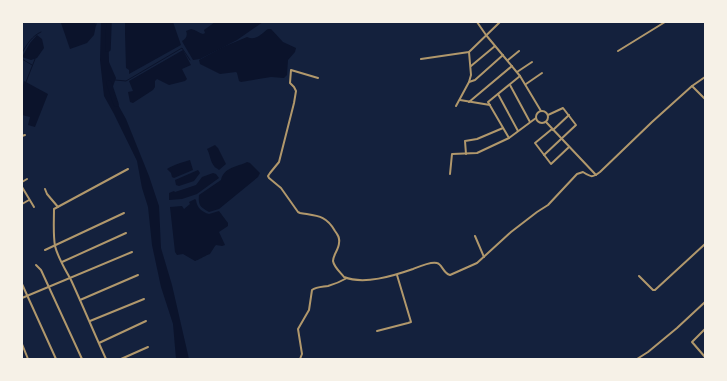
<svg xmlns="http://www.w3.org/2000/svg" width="727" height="381" viewBox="0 0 727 381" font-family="'DM Sans',sans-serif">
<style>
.water{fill:#0b132b}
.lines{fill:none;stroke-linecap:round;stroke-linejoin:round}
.stream{stroke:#0b132b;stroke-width:1}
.river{stroke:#0b132b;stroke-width:5.5}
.minor{stroke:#b1986c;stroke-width:2}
</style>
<rect width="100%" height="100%" fill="#14213d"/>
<g class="water">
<polygon points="64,22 94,22 96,25 94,35 87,43 70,49 61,23"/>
<polygon points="101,22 108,22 109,62 116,78 111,92 126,119 149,176 159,206 161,248 172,285 189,359 176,359 173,324 161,287 152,245 148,207 142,188 137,161 114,114 104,96 100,60"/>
<polygon points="125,22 173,22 181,45 129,74 129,70 126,68 125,33"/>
<path d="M215 22H263L237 40 200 59 193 60 183 43 182 41C186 39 188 35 186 31L191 29C196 30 199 33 203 34L205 33 204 30Z"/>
<path d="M268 29H271L283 42 296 48 295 52 288 60 287 75 284 78 271 77 241 82 239 81 237 73 236 72 220 74 200 64 199 60 223 47 247 37C256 41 261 34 268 29Z"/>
<polygon points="37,35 42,39 44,48 37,58 31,60 22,57 30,43"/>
<polygon points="183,50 191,65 182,69 187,79 185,81 169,85 157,79 155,81 155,87 153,90 133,103 130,102 128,92 133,91 129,81"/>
<polygon points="24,81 48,94 35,127 28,125 30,117 22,115 22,90"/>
<path d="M215 145 218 148 226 164 219 170C217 168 215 168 214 166 210 161 210 154 207 149Z"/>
<path d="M190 160 193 170 174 178 172 177 171 173 167 169C175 164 181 163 190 160Z"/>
<path d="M247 162 250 163 260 173 258 177 219 209 209 212C200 207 198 205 199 195L221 180C224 167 237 167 247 162Z"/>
<polygon points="198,170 200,173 194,181 179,186 176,185 175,180"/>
<polygon points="213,173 216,174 219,178 197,194 182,199 169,200 169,193 174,191 175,192 196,185 202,177"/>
<path d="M195 199 196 200C197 208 202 212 209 214L219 211 228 223V226L219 232 225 245 222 246 216 245C214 247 212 251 210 254 209 254 196 261 195 261L183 254 177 255 175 252 170 207 182 206 184 209 190 204 189 202Z"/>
</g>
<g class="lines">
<g class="stream">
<polyline points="96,22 96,25"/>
<path d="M22 53C27 44 32 36 41 32"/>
<polyline points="22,59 32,65"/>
<polyline points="115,80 126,81 182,48 190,60"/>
<polyline points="26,82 35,59"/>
</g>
<g class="river">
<polyline points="108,49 109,22"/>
<polyline points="109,83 116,104"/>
</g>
<g class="minor">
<polyline points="477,22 486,35 520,76 541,111"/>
<polyline points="606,22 607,22"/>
<polyline points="618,51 665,22"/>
<polyline points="421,59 469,52 500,22"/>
<polyline points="508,60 519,51"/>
<polyline points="471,66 495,46"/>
<polyline points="517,72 532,62"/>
<path d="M318 78 291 70 290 83 294 87 296 91 294 103 279 162 270 173 268 176 269 178 281 188 298 212 300 213C317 216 326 215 335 231 338 235 340 238 339 243 339 249 333 255 333 261 334 267 340 272 344 277 364 285 393 276 413 269 418 267 431 261 437 263 442 264 443 273 450 275L477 263 511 232 537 212 548 205 577 174 583 172C591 177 592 178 600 172L652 122 692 86 705 77"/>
<polyline points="469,82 475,80 503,55"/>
<polyline points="526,84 542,73"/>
<polyline points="510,85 530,122"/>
<polyline points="692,86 705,99"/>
<polyline points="498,94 518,131"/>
<polyline points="460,100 490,105"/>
<polyline points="469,102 512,66"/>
<polyline points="456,106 469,82 471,75 469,52"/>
<circle cx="542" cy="117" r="6"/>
<polyline points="546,122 596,175"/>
<polyline points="552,129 535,143 551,164 569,147"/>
<polyline points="553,130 569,115"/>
<polyline points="22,136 25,135"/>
<polyline points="509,138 488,102 520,76"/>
<polyline points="466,154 465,141 477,139 503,128"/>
<polyline points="544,155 576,125 563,108 548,115"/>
<polyline points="450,174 452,154 477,153 509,138 536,118"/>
<polyline points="22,182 27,179"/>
<polyline points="22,187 34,207"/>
<polyline points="45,189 47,194 58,207"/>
<polyline points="22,204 29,200"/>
<polyline points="475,236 484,257"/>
<polyline points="45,250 124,213"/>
<polyline points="62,262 126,233"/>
<polyline points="36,265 41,270 82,359"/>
<polyline points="639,276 653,290 655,290 705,244"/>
<polyline points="22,284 56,359"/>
<polyline points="22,298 132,252"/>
<polyline points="80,300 138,275"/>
<polyline points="90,321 144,299"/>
<polyline points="705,329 692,342 705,357"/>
<polyline points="377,331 408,323 411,322 397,275"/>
<polyline points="99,343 146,321"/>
<polyline points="22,344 28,359"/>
<path d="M106 359C94 333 83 306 71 280 65 269 58 258 55 246 53 234 54 222 54 209L128 169"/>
<polyline points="121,359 148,347"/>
<path d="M300 359 302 354 298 329 309 310 312 290C316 287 322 287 328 286 335 284 340 282 347 278"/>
<polyline points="637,359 648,352 677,328 705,302"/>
</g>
</g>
<rect width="727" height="381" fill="none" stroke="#f6f1e7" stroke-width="46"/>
</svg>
